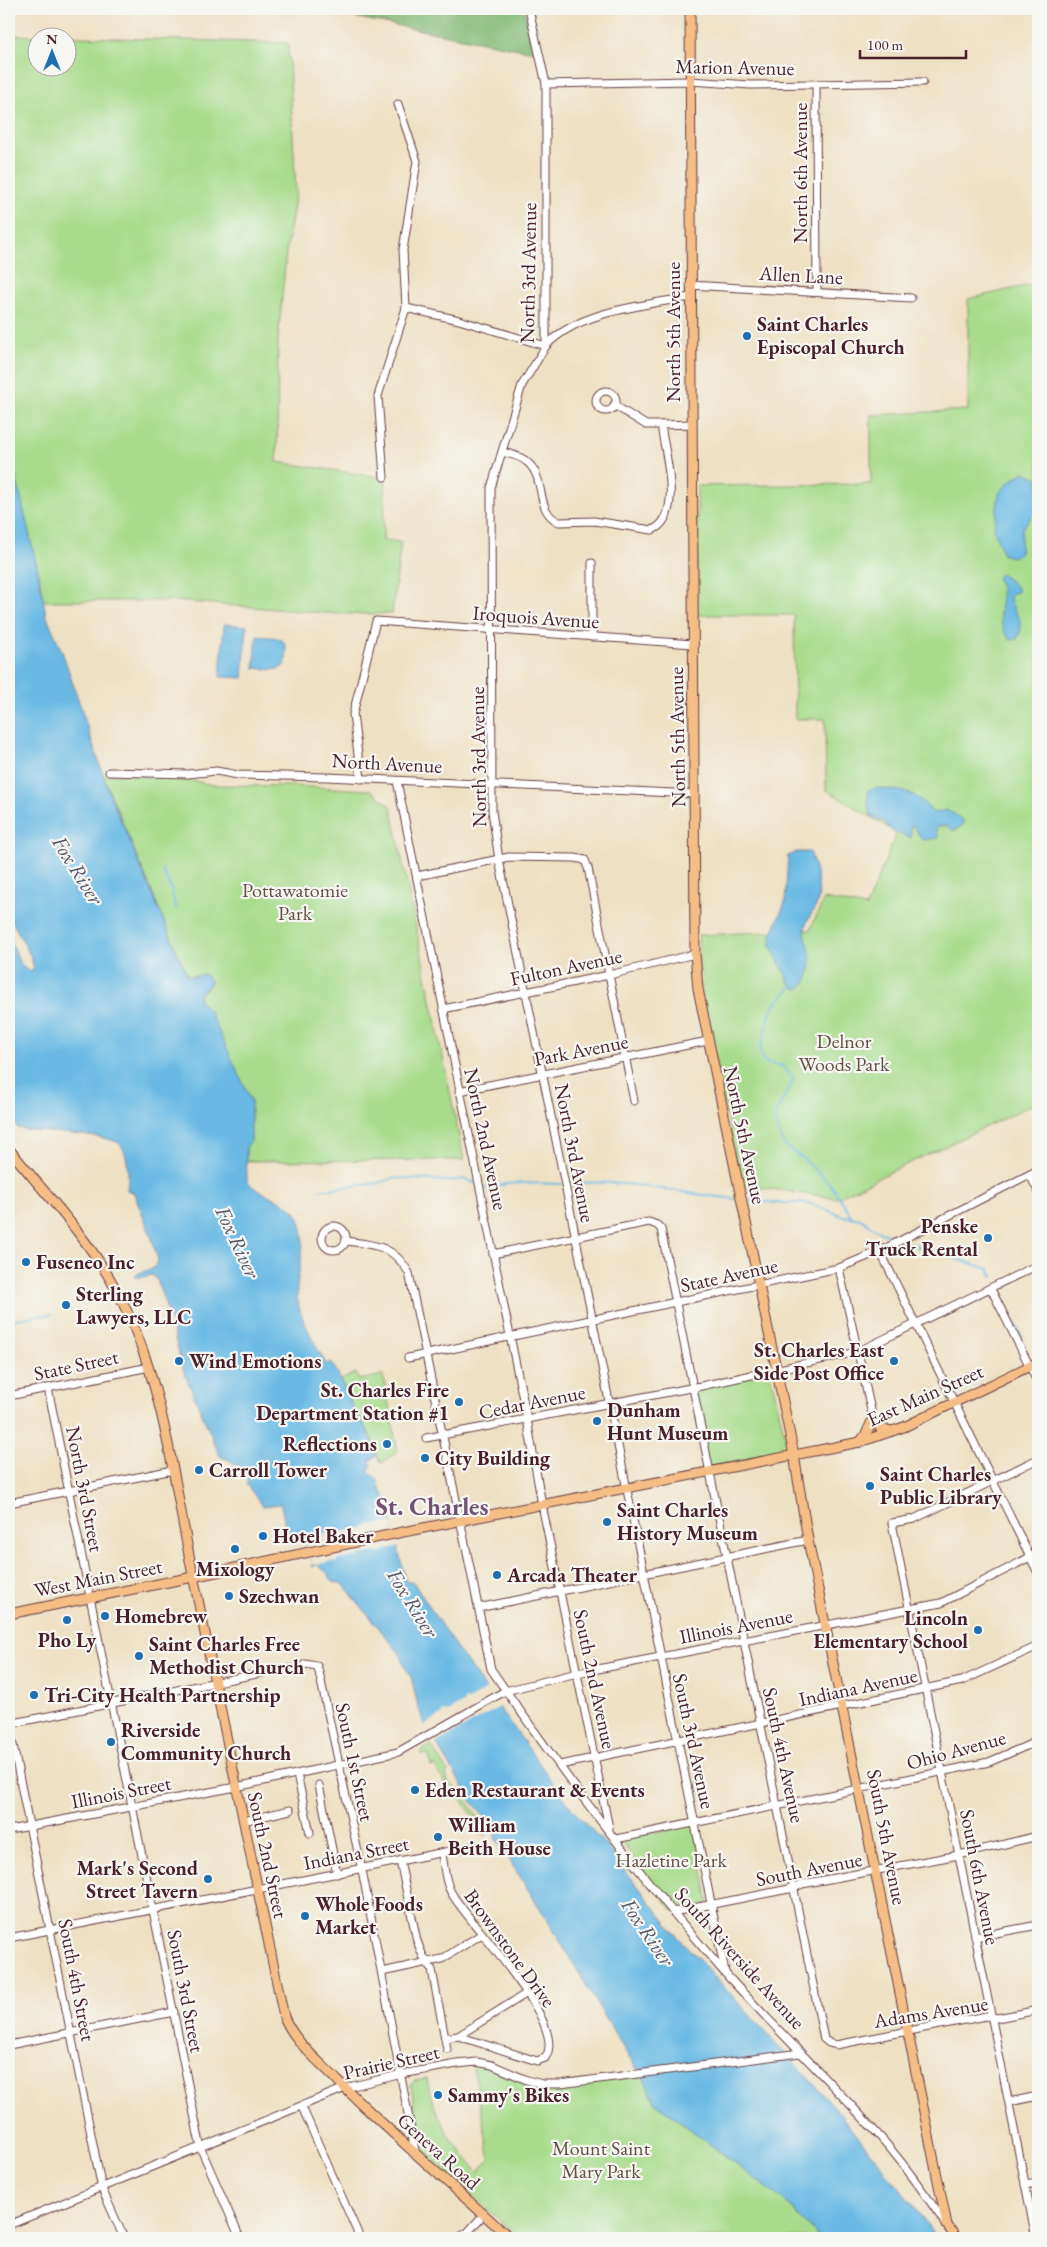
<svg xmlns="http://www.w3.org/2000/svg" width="1047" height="2247" viewBox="0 0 1047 2247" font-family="'EB Garamond',serif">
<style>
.green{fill:#a8dc8c;stroke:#797e5c;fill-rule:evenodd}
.forest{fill:#86bc78;stroke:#686e52}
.water{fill:#69b9e4;stroke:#5a6c88}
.pier{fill:#eee0c2}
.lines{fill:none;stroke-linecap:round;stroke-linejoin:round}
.stream{stroke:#69b9e4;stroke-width:2}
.minor-tunnel{stroke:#cdb9a4;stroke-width:7;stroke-dasharray:7 3.5;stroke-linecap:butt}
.minor-casing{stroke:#633c42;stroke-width:9}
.major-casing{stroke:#633c42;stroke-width:11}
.minor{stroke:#fff;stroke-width:7}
.major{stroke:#f6be87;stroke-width:9}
.poi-dot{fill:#1f6fb2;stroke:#f6f6f2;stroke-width:2}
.labels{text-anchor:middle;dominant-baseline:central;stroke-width:4.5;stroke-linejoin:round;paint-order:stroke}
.street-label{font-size:20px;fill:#4a1f2b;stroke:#f6f6f2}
.poi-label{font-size:20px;font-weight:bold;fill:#4a1f2b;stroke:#f6f6f2;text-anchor:start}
.park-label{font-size:20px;fill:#624e43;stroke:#f6f6f2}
.water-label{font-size:21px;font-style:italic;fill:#55556c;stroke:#f6f6f2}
.district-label{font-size:25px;font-weight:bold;fill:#725274;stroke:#f6f6f2}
</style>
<rect width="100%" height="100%" fill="#f6f6f2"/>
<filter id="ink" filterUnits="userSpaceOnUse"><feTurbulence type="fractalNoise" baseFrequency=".02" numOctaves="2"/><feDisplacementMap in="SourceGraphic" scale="10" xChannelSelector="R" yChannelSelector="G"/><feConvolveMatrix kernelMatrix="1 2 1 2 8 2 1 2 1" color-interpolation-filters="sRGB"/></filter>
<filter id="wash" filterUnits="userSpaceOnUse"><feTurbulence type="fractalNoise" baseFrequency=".0096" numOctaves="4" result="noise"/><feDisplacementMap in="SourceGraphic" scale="20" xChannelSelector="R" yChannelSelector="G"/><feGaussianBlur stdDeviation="1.12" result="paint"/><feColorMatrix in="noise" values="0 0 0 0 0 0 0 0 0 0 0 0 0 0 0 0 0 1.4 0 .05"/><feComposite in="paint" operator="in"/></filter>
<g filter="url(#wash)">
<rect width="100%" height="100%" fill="#eee0c2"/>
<g class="green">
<path d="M9 35 288 43 296 193 286 254 278 340 277 462 386 478 383 540 401 542 392 614H339L174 601H43L39 575 12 474 9 473ZM38 38H68V68H38Z"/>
<polygon points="1038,283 1038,1102 836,1198 741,1185 701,989 698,935 810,930 824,899 866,907 897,833 826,790 825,719 795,719 794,615 697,615 697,486 871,484 871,415 968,410 968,299"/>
<polygon points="115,774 193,781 214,785 295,786 370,790 391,806 464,1160 246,1161 246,1147 205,1008 199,1000 199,994 207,988 196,976 187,975 103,776"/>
<polygon points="770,1372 788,1450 709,1468 692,1388"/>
<polygon points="356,1373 359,1380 383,1375 398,1451 382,1463 377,1455 374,1441 353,1408 341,1380"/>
<polygon points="431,1745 448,1771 446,1775 448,1782 460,1791 487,1829 486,1835 479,1834 485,1830 454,1792 450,1793 435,1766 431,1767 429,1754 421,1755 421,1751"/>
<polygon points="694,1824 709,1903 673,1911 620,1840"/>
<path d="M473 2065 493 2068 542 2086 643 2076 655 2102 793 2208 800 2219 820 2238H519L427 2154 419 2140 411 2085 414 2081 427 2079C433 2116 454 2144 478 2172L490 2159Z"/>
</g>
<polygon class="forest" points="312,9 524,9 534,52"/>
<g class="water">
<polygon points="1024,472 1038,478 1038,508 1022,529 1020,553 1014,557 1003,555 994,530 999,493 1009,482"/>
<path d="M9 473 16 477 39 575 46 615 63 654 109 792 187 975 193 977 204 974 210 980V985L199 994V1000L209 1010 251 1100V1141L246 1147 247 1181C260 1197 286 1197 297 1215 311 1238 296 1270 297 1294 297 1314 317 1347 326 1364L331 1362C341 1377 346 1395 355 1411 364 1428 373 1435 377 1455L370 1461 372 1466 368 1471 378 1480V1484L387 1501 406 1582H413L453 1643 572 1809 603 1842 677 1936 832 2104 923 2218 935 2238H820L800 2219 793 2208 655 2102 643 2076 630 2059 548 1921 496 1839 490 1822 472 1802 424 1723 418 1706 411 1677 404 1666 401 1655 343 1584 333 1582 328 1573 317 1565 311 1567 313 1564 304 1540 288 1543 281 1504 263 1506 246 1484 248 1482C242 1470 234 1460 221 1457L219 1454 183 1370 171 1322 157 1280 153 1275 137 1278 134 1275 154 1268 158 1260 151 1236 134 1193 127 1190C129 1177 129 1157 121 1145 115 1135 41 1132 26 1130L18 1128 9 1119V941C21 953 12 961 31 972L34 968 31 957 9 915Z"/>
<path d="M1001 574 1016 586 1018 592 1010 594C1009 612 1029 619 1017 639L1010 640C990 615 1009 601 997 577Z"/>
<polygon points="224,624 247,626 243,678 220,677"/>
<path d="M257 636C274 638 288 634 286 656 286 660 286 665 282 667 276 672 262 668 254 668Z"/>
<path d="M877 788C905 792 915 790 933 813L948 810 963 820V825L953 831 948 826H937L936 832 939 838 922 840 914 826H911V838L893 832 884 822 871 816 868 806V790Z"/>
<path d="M796 852H810C814 861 821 891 818 901 815 912 805 919 805 932 805 938 808 942 809 947 812 962 812 980 799 989L792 987 771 946V935L785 903 788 856Z"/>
</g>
<g class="pier">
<polygon points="392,1522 399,1547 382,1551 381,1554 376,1552 359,1555 358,1558 355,1557 338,1560 336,1563 332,1561 313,1565 304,1540 323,1536 324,1533 329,1534 367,1527 368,1524 373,1525"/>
<polygon points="488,1688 501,1706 435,1744 424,1725 442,1715 443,1711 448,1712 463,1703 465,1699 469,1700"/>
</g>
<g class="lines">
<g class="stream">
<polyline points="162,870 171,889 176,909"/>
<polyline points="792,987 772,1007 760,1051 764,1062 783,1066 794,1079 776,1113 776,1124 780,1137 785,1146 804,1159 831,1185 852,1217"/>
<path d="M567 1184C624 1177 681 1195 738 1199"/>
<path d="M481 1187 492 1188C505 1180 545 1184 562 1184"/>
<polyline points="320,1190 379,1183 394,1178 450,1181 464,1179 477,1184"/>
<polyline points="745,1200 775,1203 808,1203 843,1216 861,1219 881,1233 892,1235"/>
<polyline points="909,1242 919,1247 989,1269 993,1277"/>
<polyline points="1002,1294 1004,1303 1022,1336"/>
<polyline points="9,1320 52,1314"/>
</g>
</g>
</g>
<g filter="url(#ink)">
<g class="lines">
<polyline class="minor-tunnel" points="266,1672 305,1664"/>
<defs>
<g id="minor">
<polyline points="529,9 546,84 546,346 522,385 491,488 492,811 499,860 725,1972"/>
<polyline points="546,84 690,81 751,85 923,82"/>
<polyline points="816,85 817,292"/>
<polyline points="690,285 911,298"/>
<path d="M406 308 459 320 546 346C577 311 646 305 690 297"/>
<circle cx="606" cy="401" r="10"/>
<polyline points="614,405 646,425 661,425"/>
<path d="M502 452C510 454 521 456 527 462 547 478 534 511 559 522L594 521 652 530C685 517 664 451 661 425L692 424"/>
<polyline points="384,477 378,396 406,308 403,250 417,161 398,104"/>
<polyline points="592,563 592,637"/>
<polyline points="109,772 188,774 216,771 238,775 327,777 695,794"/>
<polyline points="361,779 353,714 376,621 693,644"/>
<polyline points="397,781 527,1419 542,1505 609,1828"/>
<polyline points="417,876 509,857 575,858 585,860 588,868 634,1101"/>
<polyline points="443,1009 609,975 695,954"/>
<polyline points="459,1091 708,1041"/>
<polyline points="1030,1175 1038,1191"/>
<circle cx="334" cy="1238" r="12"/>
<path d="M346 1241C376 1245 393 1245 409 1273L491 1669C562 1773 640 1876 723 1971 772 2025 825 2076 874 2130 900 2158 923 2191 945 2223"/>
<polyline points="880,1251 1038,1573"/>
<polyline points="493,1254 649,1222 657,1225 661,1229 824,2039 829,2043 836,2045 986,2016 997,2018 1038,2010"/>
<polyline points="839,1268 873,1419"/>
<polyline points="991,1289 1038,1383"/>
<polyline points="408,1358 839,1268 880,1251 1038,1170"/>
<polyline points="48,1388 201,2149 240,2238"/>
<polyline points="9,1396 149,1367"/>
<polyline points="426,1438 701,1386 857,1352 1038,1265"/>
<polyline points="9,1503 173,1470"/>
<polyline points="478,1608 808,1540"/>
<polyline points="305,1664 317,1666 319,1672 363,1875 415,2151"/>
<polyline points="9,1724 266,1672"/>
<polyline points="9,1725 102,2189 124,2238"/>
<polyline points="560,1765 962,1681 1038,1646"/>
<polyline points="297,1774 310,1833"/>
<polyline points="319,1785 337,1874"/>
<polyline points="243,1821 290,1810"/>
<polyline points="9,1830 236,1787 398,1752 505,1691 577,1673 941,1603 1038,1553"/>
<polyline points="616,1839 989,1762 1038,1741"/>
<path d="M442 1853C444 1866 445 1883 452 1894 470 1925 570 2025 545 2058L537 2061 458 2036"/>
<polyline points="400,1861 417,1941 423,1956 432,1970 447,2049"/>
<polyline points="673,1912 794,1888 802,1884 959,1855 1038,1836"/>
<polyline points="975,1937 1038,1925"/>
<polyline points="9,1938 475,1846"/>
<polyline points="382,1972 442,1959 482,1934"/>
<polyline points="445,2038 458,2036 527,1993"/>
<polyline points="9,2045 174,2012"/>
<polyline points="1009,2102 1038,2096"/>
<polyline points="302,2107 360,2238"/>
<polyline points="1025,2185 1038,2183"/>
<polyline points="9,2225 345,2088 402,2074 457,2064 477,2062 492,2065 527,2080 542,2084 560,2084 800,2053"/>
<polyline points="458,2238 468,2232 484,2214"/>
<polyline points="1036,2238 892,1523 914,1519 1038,1459"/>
</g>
<g id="major">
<polyline points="690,9 695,954 698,989 794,1455 808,1540 947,2225 956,2238"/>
<path d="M9 1149C48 1197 92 1242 120 1297 165 1385 174 1485 194 1580 224 1726 254 1871 284 2017 296 2044 318 2060 338 2081 393 2136 453 2186 510 2238"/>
<polyline points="873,1419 881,1429 892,1431"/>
<polyline points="860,1442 866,1434 873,1419"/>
<polyline points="9,1614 193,1577 403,1532 860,1442 904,1427 1038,1362"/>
</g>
</defs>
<use href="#minor" class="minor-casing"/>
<use href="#major" class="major-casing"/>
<use href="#minor" class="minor"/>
<use href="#major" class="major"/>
</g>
</g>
<g class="poi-dot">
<circle cx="747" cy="336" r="5"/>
<circle cx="988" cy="1238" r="5"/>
<circle cx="26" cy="1262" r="5"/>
<circle cx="66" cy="1305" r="5"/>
<circle cx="179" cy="1361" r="5"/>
<circle cx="894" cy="1361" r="5"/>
<circle cx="459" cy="1402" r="5"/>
<circle cx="597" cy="1421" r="5"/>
<circle cx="387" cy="1444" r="5"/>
<circle cx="425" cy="1458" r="5"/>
<circle cx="199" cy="1470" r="5"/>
<circle cx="870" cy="1486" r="5"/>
<circle cx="607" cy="1522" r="5"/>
<circle cx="263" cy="1536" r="5"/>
<circle cx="235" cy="1549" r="5"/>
<circle cx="497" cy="1575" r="5"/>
<circle cx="229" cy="1596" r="5"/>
<circle cx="105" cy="1616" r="5"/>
<circle cx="67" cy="1620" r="5"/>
<circle cx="978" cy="1630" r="5"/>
<circle cx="139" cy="1656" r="5"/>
<circle cx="34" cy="1695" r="5"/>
<circle cx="111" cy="1742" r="5"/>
<circle cx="415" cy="1790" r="5"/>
<circle cx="438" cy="1837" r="5"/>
<circle cx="208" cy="1879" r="5"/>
<circle cx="305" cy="1916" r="5"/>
<circle cx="438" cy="2095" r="5"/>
</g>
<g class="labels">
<g class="street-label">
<text transform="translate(735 67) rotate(1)">Marion Avenue</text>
<text transform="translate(800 173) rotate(-90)">North 6th Avenue</text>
<text transform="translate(528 273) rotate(-89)">North 3rd Avenue</text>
<text transform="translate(801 275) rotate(3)">Allen Lane</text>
<text transform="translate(673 332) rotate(-90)">North 5th Avenue</text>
<text transform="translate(536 617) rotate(4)">Iroquois Avenue</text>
<text transform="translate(677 737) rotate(-91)">North 5th Avenue</text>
<text transform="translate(478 757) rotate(-91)">North 3rd Avenue</text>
<text transform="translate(387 763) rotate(3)">North Avenue</text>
<text transform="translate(566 967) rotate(-12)">Fulton Avenue</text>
<text transform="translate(581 1050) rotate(-11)">Park Avenue</text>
<text transform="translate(745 1135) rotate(78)">North 5th Avenue</text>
<text transform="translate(486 1139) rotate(78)">North 2nd Avenue</text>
<text transform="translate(575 1153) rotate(79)">North 3rd Avenue</text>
<text transform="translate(729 1275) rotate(-12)">State Avenue</text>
<text transform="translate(76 1365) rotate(-12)">State Street</text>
<text transform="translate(925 1395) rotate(-24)">East Main Street</text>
<text transform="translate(532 1402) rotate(-11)">Cedar Avenue</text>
<text transform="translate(85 1489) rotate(79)">North 3rd Street</text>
<text transform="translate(98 1578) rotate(-11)">West Main Street</text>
<text transform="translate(736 1626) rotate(-11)">Illinois Avenue</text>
<text transform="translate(595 1679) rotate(78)">South 2nd Avenue</text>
<text transform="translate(858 1687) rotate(-12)">Indiana Avenue</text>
<text transform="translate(694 1741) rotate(78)">South 3rd Avenue</text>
<text transform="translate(956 1750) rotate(-15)">Ohio Avenue</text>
<text transform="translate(784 1755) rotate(78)">South 4th Avenue</text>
<text transform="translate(355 1762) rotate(78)">South 1st Street</text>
<text transform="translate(121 1792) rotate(-11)">Illinois Street</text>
<text transform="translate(887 1837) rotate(79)">South 5th Avenue</text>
<text transform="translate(356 1853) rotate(-11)">Indiana Street</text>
<text transform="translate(268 1855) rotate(78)">South 2nd Street</text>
<text transform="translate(809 1869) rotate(-11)">South Avenue</text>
<text transform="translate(980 1877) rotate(79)">South 6th Avenue</text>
<text transform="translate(510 1948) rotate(54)">Brownstone Drive</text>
<text transform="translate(740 1958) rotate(48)">South Riverside Avenue</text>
<text transform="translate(77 1980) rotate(79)">South 4th Street</text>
<text transform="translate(186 1991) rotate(79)">South 3rd Street</text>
<text transform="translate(931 2012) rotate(-9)">Adams Avenue</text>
<text transform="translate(391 2062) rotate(-13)">Prairie Street</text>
<text transform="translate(439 2151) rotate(42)">Geneva Road</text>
</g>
<g class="poi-label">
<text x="757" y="324">Saint Charles<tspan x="757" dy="23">Episcopal Church</tspan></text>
<text x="978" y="1226" text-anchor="end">Penske<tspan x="978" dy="23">Truck Rental</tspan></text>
<text x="36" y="1262">Fuseneo Inc</text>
<text x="76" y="1294">Sterling<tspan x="76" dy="23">Lawyers, LLC</tspan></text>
<text x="884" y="1350" text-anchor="end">St. Charles East<tspan x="884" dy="23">Side Post Office</tspan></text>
<text x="189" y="1361">Wind Emotions</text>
<text x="449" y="1390" text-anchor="end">St. Charles Fire<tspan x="449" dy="23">Department Station #1</tspan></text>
<text x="607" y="1410">Dunham<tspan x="607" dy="23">Hunt Museum</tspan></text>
<text x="377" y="1444" text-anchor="end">Reflections</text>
<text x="435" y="1458">City Building</text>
<text x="209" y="1470">Carroll Tower</text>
<text x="880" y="1474">Saint Charles<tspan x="880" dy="23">Public Library</tspan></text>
<text x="617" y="1510">Saint Charles<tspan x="617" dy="23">History Museum</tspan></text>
<text x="273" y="1536">Hotel Baker</text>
<text x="235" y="1569" text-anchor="middle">Mixology</text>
<text x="507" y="1575">Arcada Theater</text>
<text x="239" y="1596">Szechwan</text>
<text x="115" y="1616">Homebrew</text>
<text x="968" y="1618" text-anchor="end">Lincoln<tspan x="968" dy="23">Elementary School</tspan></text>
<text x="67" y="1640" text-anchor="middle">Pho Ly</text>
<text x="149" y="1644">Saint Charles Free<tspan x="149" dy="23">Methodist Church</tspan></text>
<text x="44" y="1695">Tri-City Health Partnership</text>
<text x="121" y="1730">Riverside<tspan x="121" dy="23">Community Church</tspan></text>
<text x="425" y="1790">Eden Restaurant &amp; Events</text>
<text x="448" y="1825">William<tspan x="448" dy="23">Beith House</tspan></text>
<text x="198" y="1868" text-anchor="end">Mark's Second<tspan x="198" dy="23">Street Tavern</tspan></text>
<text x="315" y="1904">Whole Foods<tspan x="315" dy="23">Market</tspan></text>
<text x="448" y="2095">Sammy's Bikes</text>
</g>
<g class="park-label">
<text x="295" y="890">Pottawatomie<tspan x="295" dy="23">Park</tspan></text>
<text x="844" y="1041">Delnor<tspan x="844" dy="23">Woods Park</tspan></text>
<text x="671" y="1860">Hazletine Park</text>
<text x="601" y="2148">Mount Saint<tspan x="601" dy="23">Mary Park</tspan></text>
</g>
<g class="water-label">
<text transform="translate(78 870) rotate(58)">Fox River</text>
<text transform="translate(238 1242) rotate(65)">Fox River</text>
<text transform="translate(413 1603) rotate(58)">Fox River</text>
<text transform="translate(648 1932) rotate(56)">Fox River</text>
</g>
<g class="district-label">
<text x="432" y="1506">St. Charles</text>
</g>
</g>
<rect width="1047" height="2247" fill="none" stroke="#f6f6f2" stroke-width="30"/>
<g transform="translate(52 52)"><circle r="24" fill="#f6f6f2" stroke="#b1a0a2"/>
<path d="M0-4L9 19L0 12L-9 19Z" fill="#1f6fb2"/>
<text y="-8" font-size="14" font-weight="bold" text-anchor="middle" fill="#4a1f2b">N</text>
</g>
<path d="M860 50v8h106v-8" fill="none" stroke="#4a1f2b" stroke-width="2.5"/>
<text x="867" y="50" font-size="15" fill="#4a1f2b" stroke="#f6f6f2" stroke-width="4" paint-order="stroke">100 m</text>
</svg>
